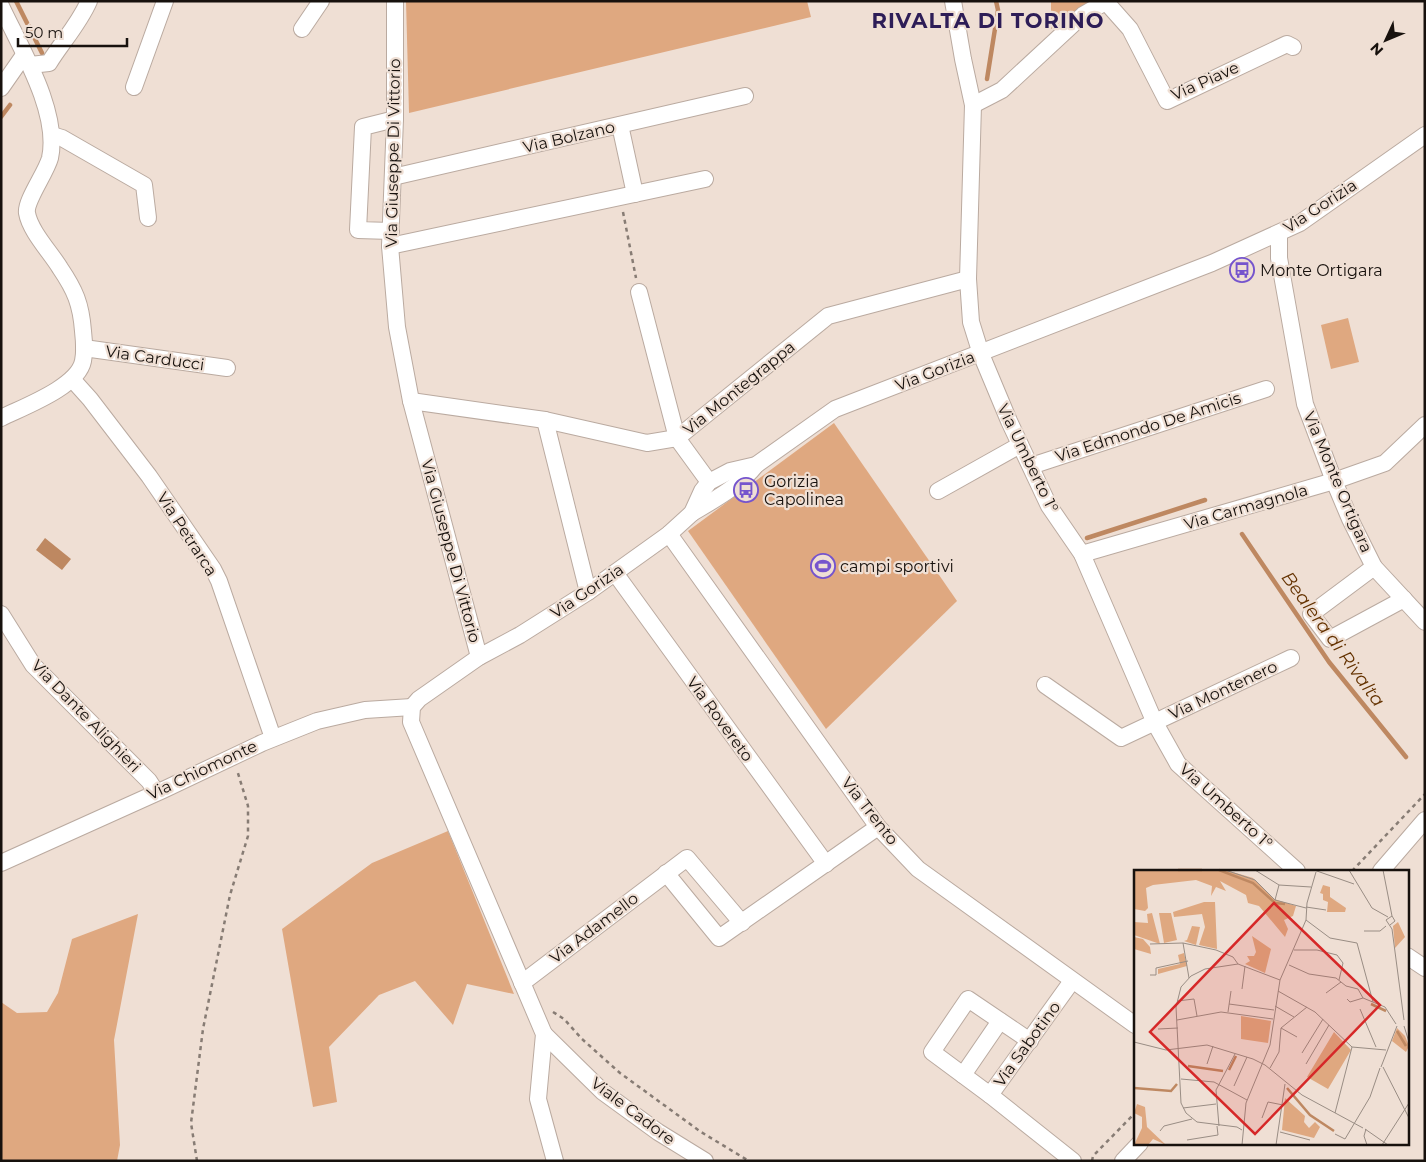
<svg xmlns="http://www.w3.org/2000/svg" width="1426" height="1162" viewBox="0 0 1426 1162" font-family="Montserrat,sans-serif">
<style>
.green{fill:#dfa880}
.water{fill:#be8861}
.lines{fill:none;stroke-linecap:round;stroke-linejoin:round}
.stream{stroke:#be8861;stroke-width:4.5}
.minor-casing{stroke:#baaaa0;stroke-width:18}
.path{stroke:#877c74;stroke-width:2.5;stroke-dasharray:4 4;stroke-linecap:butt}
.minor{stroke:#fff;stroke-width:16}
.labels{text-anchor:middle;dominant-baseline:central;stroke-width:4.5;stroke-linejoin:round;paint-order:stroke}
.street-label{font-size:16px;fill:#17110d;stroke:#efdfd4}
.poi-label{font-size:16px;fill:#17110d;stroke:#efdfd4;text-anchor:start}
.water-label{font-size:18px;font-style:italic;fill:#643200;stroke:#efdfd4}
.district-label{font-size:21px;font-weight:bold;letter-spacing:1px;fill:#2d1d57;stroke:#efdfd4}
.inset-river{fill:none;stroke:#be8861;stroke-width:2.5}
.inset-road{fill:none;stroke:#998d84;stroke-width:1}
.view{fill:#d62828;fill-opacity:0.15;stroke:#d62828;stroke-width:2.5}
.inset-edge{fill:none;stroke:#17110d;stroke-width:2.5}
</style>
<rect width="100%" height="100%" fill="#efdfd4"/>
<g class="green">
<polygon points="406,1 807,1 811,17 409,113"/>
<polygon points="1051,1 1091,1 1051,29"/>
<polygon points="1348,318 1359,362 1331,369 1321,325"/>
<polygon points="834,423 957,601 826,729 688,531"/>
<polygon points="448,831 514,994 467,984 453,1025 415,981 379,995 329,1047 337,1102 313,1107 282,929 372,863"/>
<polygon points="138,914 114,1040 120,1145 117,1161 1,1161 1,1002 17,1013 47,1012 58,993 72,939"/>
</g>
<polygon class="water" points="45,538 71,559 62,570 36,550"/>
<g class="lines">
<g class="stream">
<polyline points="16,1 42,53"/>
<polyline points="987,79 998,10 996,1"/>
<polyline points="1,117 10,105"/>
<polyline points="1242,534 1329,662 1406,757"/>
<polyline points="1087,538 1205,500"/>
</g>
<defs>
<g id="minor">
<polyline points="395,1 395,119 390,246 397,327 411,401 479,657"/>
<polyline points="953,1 963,59 973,105 968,279 971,322 981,354 1009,421 1049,506 1082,554 1155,723 1178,764 1297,871"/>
<polyline points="1106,2 1130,29 1167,101 1287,44 1293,47"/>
<path d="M1 6C20 47 60 112 50 158 46 173 25 201 27 213 30 231 51 253 60 268 75 290 81 304 83 331 84 340 85 352 83 361 78 387 23 407 1 418"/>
<polyline points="302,29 321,1"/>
<path d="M30 65 49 63C62 42 79 24 89 1"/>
<polyline points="134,87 165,1"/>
<polyline points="1,88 24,55"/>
<polyline points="973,105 1002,90 1083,15 1107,1"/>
<polyline points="620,125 635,194"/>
<polyline points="52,135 62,138 144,185 148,218"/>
<polyline points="393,177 745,96"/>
<polyline points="391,231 358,230 363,127 395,119"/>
<polyline points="1279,233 1279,258 1305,404 1334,481 1350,519 1374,567 1425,622"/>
<polyline points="390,246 705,179"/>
<polyline points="639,292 677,438 709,482"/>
<polyline points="84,348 227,368"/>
<polyline points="72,379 90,399 149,476 213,569 219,581 273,738"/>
<polyline points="411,401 545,420 647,443 677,438 828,316 968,279"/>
<polyline points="545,420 588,592"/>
<polyline points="1031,466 1266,389"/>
<polyline points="938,491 1020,445"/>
<path d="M692 513C714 500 740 486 756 465"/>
<polyline points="669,534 878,827 918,869 1135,1025"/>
<polyline points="1082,554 1334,481 1385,463 1425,425"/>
<polyline points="1374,567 1311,614 1330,639 1404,599"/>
<polyline points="615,573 826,864"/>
<polyline points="1,614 33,665 149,781 156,792"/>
<polyline points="1045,685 1121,738 1291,658"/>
<polyline points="1,863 163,790 262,743 317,721 365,710 412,707"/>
<polyline points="1381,871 1425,820"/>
<polyline points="666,873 719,938 878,827"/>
<polyline points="1407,956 1425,968"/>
<polyline points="1072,981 990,1095 1073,1161"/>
<polyline points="522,983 687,858 742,923"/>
<polyline points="544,1034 603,1092 658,1132 705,1161"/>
<polyline points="963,1075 1000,1021"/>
<polyline points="990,1095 932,1052 968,999 1030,1041"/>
<polyline points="555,1161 538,1099 544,1034 411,722 412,707 419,699 479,657 520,635 588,592 669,534 692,513 702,491 709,482 730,471 756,465 835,409 1212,263 1300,223 1425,135"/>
<polyline points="1123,1161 1140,1143"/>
</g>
</defs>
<use href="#minor" class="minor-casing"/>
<g class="path">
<polyline points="623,212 636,278"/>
<polyline points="1352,871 1425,794"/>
<polyline points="553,1012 564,1019 582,1039 620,1073 701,1132 749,1161"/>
<polyline points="197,1161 191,1123 203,1029 230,895 248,836 248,806 237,770"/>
<polyline points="1092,1161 1093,1156 1135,1113"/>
</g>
<use href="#minor" class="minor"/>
</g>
<defs>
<symbol id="bus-ring" viewBox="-11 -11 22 22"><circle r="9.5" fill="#efdfd4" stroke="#7554cd" stroke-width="1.5"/><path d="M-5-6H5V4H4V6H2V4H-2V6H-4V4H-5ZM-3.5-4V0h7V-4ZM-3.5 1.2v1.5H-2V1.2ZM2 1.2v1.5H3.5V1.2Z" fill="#7554cd"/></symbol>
<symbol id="stadium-ring" viewBox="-11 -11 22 22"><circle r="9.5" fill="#efdfd4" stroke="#7554cd" stroke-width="1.5"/><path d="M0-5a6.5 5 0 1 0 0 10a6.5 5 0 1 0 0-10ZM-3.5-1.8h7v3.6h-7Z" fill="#7554cd"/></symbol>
</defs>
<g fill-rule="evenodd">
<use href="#bus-ring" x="1228" y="256" width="28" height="28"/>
<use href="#bus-ring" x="732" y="476" width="28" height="28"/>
<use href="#stadium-ring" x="809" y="552" width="28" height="28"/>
</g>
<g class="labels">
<g class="street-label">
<text transform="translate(1205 81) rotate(-24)">Via Piave</text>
<text transform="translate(569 137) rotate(-13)">Via Bolzano</text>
<text transform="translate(393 153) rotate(-89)">Via Giuseppe Di Vittorio</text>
<text transform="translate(1320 206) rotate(-33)">Via Gorizia</text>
<text transform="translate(155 358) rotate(8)">Via Carducci</text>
<text transform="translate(935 371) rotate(-21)">Via Gorizia</text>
<text transform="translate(739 388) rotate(-39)">Via Montegrappa</text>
<text transform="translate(1148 427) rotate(-18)">Via Edmondo De Amicis</text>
<text transform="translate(1028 458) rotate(64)">Via Umberto 1°</text>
<text transform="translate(1338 482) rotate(67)">Via Monte Ortigara</text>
<text transform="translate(1246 507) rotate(-16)">Via Carmagnola</text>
<text transform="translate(187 534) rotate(57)">Via Petrarca</text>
<text transform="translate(451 551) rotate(75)">Via Giuseppe Di Vittorio</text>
<text transform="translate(587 591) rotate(-34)">Via Gorizia</text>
<text transform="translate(1223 690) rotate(-25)">Via Montenero</text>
<text transform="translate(86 716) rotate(46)">Via Dante Alighieri</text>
<text transform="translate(720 719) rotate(54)">Via Rovereto</text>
<text transform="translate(202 770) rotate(-25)">Via Chiomonte</text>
<text transform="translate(1226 806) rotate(42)">Via Umberto 1°</text>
<text transform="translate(870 811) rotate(52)">Via Trento</text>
<text transform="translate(594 928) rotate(-37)">Via Adamello</text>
<text transform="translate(1027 1044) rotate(-54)">Via Sabotino</text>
<text transform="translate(633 1111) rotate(37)">Viale Cadore</text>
</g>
<g class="poi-label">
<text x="1260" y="270">Monte Ortigara</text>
<text x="764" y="481">Gorizia<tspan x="764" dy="18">Capolinea</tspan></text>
<text x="840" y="566">campi sportivi</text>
</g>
<g class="water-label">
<text transform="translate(1333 639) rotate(54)">Bealera di Rivalta</text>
</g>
<g class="district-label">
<text x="988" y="20">RIVALTA DI TORINO</text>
</g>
</g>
<g transform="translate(1134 870)">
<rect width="275" height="275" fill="#efdfd4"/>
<path d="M0 0H92L119 8 140 29 162 36 159 46 150 50 154 59 151 67 125 36 114 33 112 25 86 11 92 21 82 17 77 26 78 16 62 10 19 15 12 18 14 38 11 41 0 39ZM189 15 196 17V27L212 38 211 42H193L194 32 189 30V24L186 23ZM70 32H81L83 79 65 75 71 57 68 44 40 47 39 42ZM18 43 26 74 0 65V52L14 53 13 44ZM25 43H37L43 70 30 73ZM264 52 271 67 261 78 259 56ZM58 56 66 57 62 75 50 71 53 70ZM118 66 137 79 131 103 111 94 116 91 113 86H120L122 82ZM0 67 9 69 16 77 17 84 0 79ZM50 83 53 96 24 104V99L46 94 44 85ZM107 146 137 151 134 173 107 169ZM263 158 271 166 275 176 272 182 258 171ZM200 162 217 180 194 219 173 207ZM151 228 171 246 170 252 175 258 181 252 186 257 180 268 148 260ZM3 234 11 237 13 257 32 275 19 269 14 275H0L8 258V247L0 243Z" fill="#dfa880"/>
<path class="inset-river" d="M44 0H68M85 0 119 13 141 33 151 34M237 134 252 141M263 161 272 176M54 196 89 201M95 200 102 186M0 218 37 221 43 214M153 218 176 245 200 261"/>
<path class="inset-road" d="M91 0 121 10 141 30 172 38M121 0 145 15 177 17M180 0 220 14M215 0 238 38 254 47M249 0 258 46M141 30 145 15M172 37 192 40M172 50 196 68 223 73 239 132M256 55 261 51 258 46 252 50 258 59 270 150M230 61H246L252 56M49 73 55 108M16 74 49 73 82 80 99 87 104 94 146 110M160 80H183L203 85 209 93 205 110M104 94 71 99 57 106 47 117 42 137 47 233 52 243 63 252 103 257 108 260M155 95 175 104 202 108M16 105H22V98L54 91M202 108 212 116 224 119 229 128 251 137 262 154M146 110 172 50 173 33 182 2M108 119 111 96M144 121 181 142 218 177 252 180M192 123 207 112M213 129 216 132 229 128M43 131 60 129 63 146M95 134 140 140M141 136 160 147M226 139 242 177M94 142 97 121M43 150 87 142 139 149M270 156 275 172M147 158 163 167M24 159 44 158M0 172 32 180 73 175 119 189 131 195 168 225 229 258M168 183 189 149M73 194 79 176M172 194 195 155M247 197 263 156M249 197 275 248M136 198 145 182 147 158 173 137M47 209 80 212 113 230M100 216 113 187M49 238 82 234M201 243 218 177M128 248 134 232 149 235M85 256 82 220 101 184M231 259 254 275M232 259 230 266 233 275M26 261 30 256 58 249M146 262 176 270M201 264 211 269 236 227 246 198M53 270 84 265 83 256M108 275 112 233 136 175 146 110M142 275 151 214M248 275 275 233"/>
<path class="view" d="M140 33 246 135 121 264 16 162Z"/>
<rect width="275" height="275" class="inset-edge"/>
</g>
<rect width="1426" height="1162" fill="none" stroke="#17110d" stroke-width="5"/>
<g transform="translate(1386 40) rotate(226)" stroke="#efdfd4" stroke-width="4" paint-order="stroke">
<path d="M0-4L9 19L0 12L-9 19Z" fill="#17110d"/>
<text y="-8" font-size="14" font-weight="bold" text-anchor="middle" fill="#17110d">N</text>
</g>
<path d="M18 38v8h109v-8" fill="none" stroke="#17110d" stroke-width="2.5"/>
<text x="25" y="38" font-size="15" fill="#17110d" stroke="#efdfd4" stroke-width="4" paint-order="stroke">50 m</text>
</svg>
